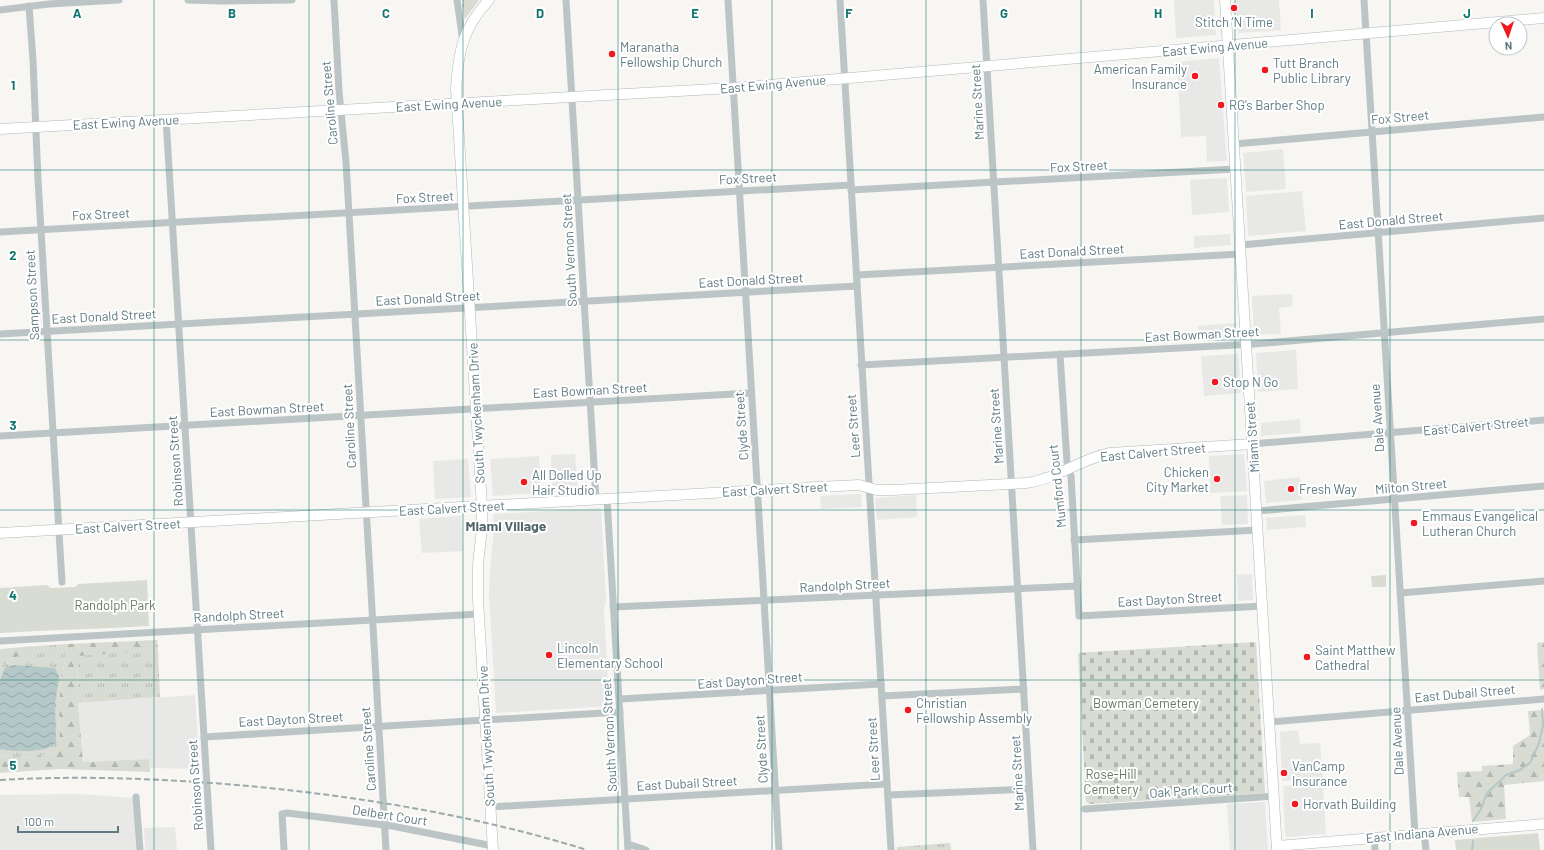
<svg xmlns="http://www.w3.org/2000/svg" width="1544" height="850" viewBox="0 0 1544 850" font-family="Barlow,sans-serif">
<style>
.built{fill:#e8e8e7}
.grass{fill:url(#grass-tufts)}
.forest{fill:url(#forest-firs)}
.cemetery{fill:url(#cemetery-stones)}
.park{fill:#d8dcd2}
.water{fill:url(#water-waves)}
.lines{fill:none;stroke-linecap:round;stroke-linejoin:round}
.stream{stroke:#b4c8c8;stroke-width:2}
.secondary-casing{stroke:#afb9bb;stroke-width:11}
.street{stroke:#bcc5c6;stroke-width:7}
.secondary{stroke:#fff;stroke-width:10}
.rail{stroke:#9ca9ab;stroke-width:2;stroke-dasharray:6 3;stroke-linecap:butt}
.grid{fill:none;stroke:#0f766e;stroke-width:1;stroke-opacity:0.55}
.poi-dot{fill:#f2181f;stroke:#fff;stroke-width:1.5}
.labels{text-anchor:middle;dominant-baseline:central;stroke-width:4;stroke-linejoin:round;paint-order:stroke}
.poi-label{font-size:13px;fill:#5f7b81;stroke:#fff;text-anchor:start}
.street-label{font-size:13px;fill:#5f7b81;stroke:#fff}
.park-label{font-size:13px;fill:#6a795f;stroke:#fff}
.neighbourhood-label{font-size:14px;font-weight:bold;fill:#52676c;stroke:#fff}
.grid-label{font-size:13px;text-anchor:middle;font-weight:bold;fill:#0f766e;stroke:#fff;stroke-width:4;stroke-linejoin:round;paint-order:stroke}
</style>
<defs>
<pattern id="grass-tufts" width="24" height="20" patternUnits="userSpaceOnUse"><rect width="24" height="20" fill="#d8dcd2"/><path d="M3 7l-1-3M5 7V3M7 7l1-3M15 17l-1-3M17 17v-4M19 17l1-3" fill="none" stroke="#b2b7b0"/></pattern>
<pattern id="forest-firs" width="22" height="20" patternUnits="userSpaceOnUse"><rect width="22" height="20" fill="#d8dcd2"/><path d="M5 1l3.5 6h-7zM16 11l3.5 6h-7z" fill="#b2b7b0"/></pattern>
<pattern id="cemetery-stones" width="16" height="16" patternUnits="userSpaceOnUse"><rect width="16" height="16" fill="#d8dcd2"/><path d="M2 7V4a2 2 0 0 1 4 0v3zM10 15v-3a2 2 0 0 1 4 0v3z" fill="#b2b7b0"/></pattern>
<pattern id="water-waves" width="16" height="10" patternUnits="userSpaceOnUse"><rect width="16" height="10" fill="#b4c8c8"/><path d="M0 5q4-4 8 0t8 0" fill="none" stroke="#96a7a8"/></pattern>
</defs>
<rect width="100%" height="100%" fill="#f7f6f3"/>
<g class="built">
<polygon points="1174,0 1214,0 1216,35 1176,38"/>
<polygon points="1236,0 1279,0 1281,30 1238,33"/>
<polygon points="1219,58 1227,161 1207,162 1206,136 1181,137 1177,62"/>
<polygon points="1283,149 1286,189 1246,192 1243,153"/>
<polygon points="1227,178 1229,212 1192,215 1190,180"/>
<polygon points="1302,191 1306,231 1248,236 1246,196"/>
<polygon points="1230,234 1231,245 1194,248 1194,236"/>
<polygon points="1292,294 1293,306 1279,308 1281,334 1254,335 1252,296"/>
<polygon points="1236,323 1236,337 1199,339 1198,326"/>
<polygon points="1296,350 1298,389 1258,392 1256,353"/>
<polygon points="1238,354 1241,393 1204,396 1201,356"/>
<polygon points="1300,419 1301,433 1261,436 1261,423"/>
<polygon points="575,454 578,491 553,492 551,455"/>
<polygon points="1244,454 1247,491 1210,493 1209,456"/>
<polygon points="539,456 541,493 493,496 490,459"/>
<polygon points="468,459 471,497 435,499 433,461"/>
<polygon points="1300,477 1302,500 1266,503 1264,481"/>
<polygon points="861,494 862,507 821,509 820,496"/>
<polygon points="916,495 917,517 877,520 875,498"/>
<polygon points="1247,495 1248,524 1222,525 1220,496"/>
<polygon points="601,508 606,601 604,610 609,700 612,706 496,713 489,594 490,568 494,531 493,514"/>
<polygon points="1305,515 1306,527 1267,530 1266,518"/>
<polygon points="461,516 463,551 422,553 419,519"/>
<polygon points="1252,574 1253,600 1238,601 1237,575"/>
<polygon points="195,695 200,769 150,768 149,759 83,762 78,703"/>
<polygon points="1298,730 1300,744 1320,743 1323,778 1282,781 1280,732"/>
<polygon points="1323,783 1326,834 1287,837 1285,834 1283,786"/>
<polygon points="79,794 133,798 137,850 0,850 0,795"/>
<polygon points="1265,802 1268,850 1230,850 1227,804"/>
<polygon points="175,827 177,850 145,850 144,828"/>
</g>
<g class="grass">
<polygon points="462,0 479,0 465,19 464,17"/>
<polygon points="67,644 59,701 60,747 57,752 31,758 0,755 0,668 6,661 23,654 23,647"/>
<polygon points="158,650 160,697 78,703 77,655"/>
<polygon points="950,843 951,850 897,850 897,847"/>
</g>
<g class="forest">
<polygon points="157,640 158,650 77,656 78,703 83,762 149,759 150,772 60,769 0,773 0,755 31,758 57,752 60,747 59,701 67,644"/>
<polygon points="1544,642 1544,689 1540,690 1537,643"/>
<polygon points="23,647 23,654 6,661 0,668 0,649"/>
<polygon points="1544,710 1544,781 1504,785 1506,819 1472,822 1469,797 1459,797 1457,772 1482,771 1482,766 1513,764 1513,746 1530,735 1528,711"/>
</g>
<polygon class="cemetery" points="1256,642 1265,793 1089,804 1086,801 1078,653"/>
<g class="park">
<polygon points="1386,575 1386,587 1372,587 1371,576"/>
<path d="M147 580 149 626C99 629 50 630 0 633V588L47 585 51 588 75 587 78 584Z"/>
<polygon points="1538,833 1540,850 1456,850 1455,840"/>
</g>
<path class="water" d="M13 665 55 668 59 676 55 705 56 743C47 753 13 752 0 749V680L5 668Z"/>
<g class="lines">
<g class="stream">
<polyline points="1473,821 1481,809 1487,793 1506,775 1520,770 1530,763 1539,743 1543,726 1542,709"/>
<polyline points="1472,850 1473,841"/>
</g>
<defs>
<g id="secondary">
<path d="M489 0C463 27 458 53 456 89L482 506V529L478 564V599L493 850"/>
<polyline points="1225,0 1277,850"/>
<polyline points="0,129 733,88 1544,18"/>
<path d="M0 533 817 487 859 485 877 490H893L1026 483C1057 479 1080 459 1110 453L1252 444"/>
<polyline points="1277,846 1544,824"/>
</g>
</defs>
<use href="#secondary" class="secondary-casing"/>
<g class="street">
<polyline points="188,0 220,1 292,0"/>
<polyline points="334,0 339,91 346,162 386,850"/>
<polyline points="457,0 463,42"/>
<polyline points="566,0 596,499"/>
<polyline points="728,0 779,850"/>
<polyline points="840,0 891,850"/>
<polyline points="983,0 1033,850"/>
<polyline points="1364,0 1415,834"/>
<polyline points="29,6 33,60 38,180 62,582"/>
<polyline points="0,10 49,4 119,0"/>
<polyline points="166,119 211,850"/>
<polyline points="1234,144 1544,117"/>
<polyline points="851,190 1235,169"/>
<polyline points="0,232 851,185"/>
<polyline points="1240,245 1544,218"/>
<polyline points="857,275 1241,254"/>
<polyline points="0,334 857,286"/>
<polyline points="1060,354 1067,462 1071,476 1079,616 1263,606"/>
<polyline points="861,365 1254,344 1544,319"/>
<polyline points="0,436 751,393"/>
<polyline points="1252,444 1544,420"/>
<polyline points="607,499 628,850"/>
<polyline points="1257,511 1544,486"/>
<polyline points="1074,540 1258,530"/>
<polyline points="1400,593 1544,581"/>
<polyline points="613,607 1077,586"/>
<polyline points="0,641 479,614"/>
<polyline points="882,696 1024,689"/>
<polyline points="620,699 881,684"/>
<polyline points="1269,722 1544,699"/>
<polyline points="204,737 620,712"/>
<polyline points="888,795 1029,789"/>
<polyline points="136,797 140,850"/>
<polyline points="490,807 886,784"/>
<polyline points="1085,809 1274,796"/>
<polyline points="1424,833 1426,850"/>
<polyline points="1374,837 1375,850"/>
<polyline points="628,844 646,850"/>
<polyline points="284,850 282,814 287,813 392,826 493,846"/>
</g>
<use href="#secondary" class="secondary"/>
<path class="rail" d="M0 780C86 775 173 779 259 787 370 798 481 817 587 850"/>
</g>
<path class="grid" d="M154 0V850M309 0V850M463 0V850M618 0V850M772 0V850M926 0V850M1081 0V850M1235 0V850M1390 0V850M0 170H1544M0 340H1544M0 510H1544M0 680H1544"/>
<g class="poi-dot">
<circle cx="1234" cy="8" r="4"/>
<circle cx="612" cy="54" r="4"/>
<circle cx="1265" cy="70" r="4"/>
<circle cx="1195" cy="76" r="4"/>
<circle cx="1221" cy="105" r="4"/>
<circle cx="1215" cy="382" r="4"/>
<circle cx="1217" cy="479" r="4"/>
<circle cx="524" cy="482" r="4"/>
<circle cx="1291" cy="489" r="4"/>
<circle cx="1414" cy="523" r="4"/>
<circle cx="549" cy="655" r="4"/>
<circle cx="1307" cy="657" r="4"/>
<circle cx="908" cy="710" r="4"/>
<circle cx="1284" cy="773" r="4"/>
<circle cx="1295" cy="804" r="4"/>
</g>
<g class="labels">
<g class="poi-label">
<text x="1234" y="22" text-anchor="middle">Stitch ‘N Time</text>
<text x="620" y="47">Maranatha<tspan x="620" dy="15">Fellowship Church</tspan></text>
<text x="1273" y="63">Tutt Branch<tspan x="1273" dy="15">Public Library</tspan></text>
<text x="1187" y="69" text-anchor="end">American Family<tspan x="1187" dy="15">Insurance</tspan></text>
<text x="1229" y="105">RG's Barber Shop</text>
<text x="1223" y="382">Stop N Go</text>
<text x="1209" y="472" text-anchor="end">Chicken<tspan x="1209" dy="15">City Market</tspan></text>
<text x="532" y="475">All Dolled Up<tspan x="532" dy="15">Hair Studio</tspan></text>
<text x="1299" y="489">Fresh Way</text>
<text x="1422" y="516">Emmaus Evangelical<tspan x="1422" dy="15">Lutheran Church</tspan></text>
<text x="557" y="648">Lincoln<tspan x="557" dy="15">Elementary School</tspan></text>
<text x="1315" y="650">Saint Matthew<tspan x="1315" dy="15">Cathedral</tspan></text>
<text x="916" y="703">Christian<tspan x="916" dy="15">Fellowship Assembly</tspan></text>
<text x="1292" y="766">VanCamp<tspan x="1292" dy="15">Insurance</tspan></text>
<text x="1303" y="804">Horvath Building</text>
</g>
<g class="street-label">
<text transform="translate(1215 47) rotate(-5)">East Ewing Avenue</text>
<text transform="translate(773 84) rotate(-5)">East Ewing Avenue</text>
<text transform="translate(977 102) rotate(-93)">Marine Street</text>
<text transform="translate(329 103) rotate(-95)">Caroline Street</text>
<text transform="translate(449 104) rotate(-3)">East Ewing Avenue</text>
<text transform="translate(1400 117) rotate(-5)">Fox Street</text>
<text transform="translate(126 122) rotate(-3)">East Ewing Avenue</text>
<text transform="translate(1079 166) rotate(-3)">Fox Street</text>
<text transform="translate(748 178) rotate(-3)">Fox Street</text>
<text transform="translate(425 197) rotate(-3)">Fox Street</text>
<text transform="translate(101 214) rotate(-3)">Fox Street</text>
<text transform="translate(1391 220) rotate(-5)">East Donald Street</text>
<text transform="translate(569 250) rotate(-93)">South Vernon Street</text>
<text transform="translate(1072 251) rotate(-3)">East Donald Street</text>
<text transform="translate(751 280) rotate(-3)">East Donald Street</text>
<text transform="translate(32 295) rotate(-93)">Sampson Street</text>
<text transform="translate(428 298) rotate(-3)">East Donald Street</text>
<text transform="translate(104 316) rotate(-3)">East Donald Street</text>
<text transform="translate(1202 334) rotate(-3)">East Bowman Street</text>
<text transform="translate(590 390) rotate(-3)">East Bowman Street</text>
<text transform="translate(267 409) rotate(-3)">East Bowman Street</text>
<text transform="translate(476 413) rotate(-93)">South Twyckenham Drive</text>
<text transform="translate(1377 418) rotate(-94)">Dale Avenue</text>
<text transform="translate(349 426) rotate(-93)">Caroline Street</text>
<text transform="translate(741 426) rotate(-94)">Clyde Street</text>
<text transform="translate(853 426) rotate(-94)">Leer Street</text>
<text transform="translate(996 426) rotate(-94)">Marine Street</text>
<text transform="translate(1476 426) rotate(-5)">East Calvert Street</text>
<text transform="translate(1252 437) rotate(-94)">Miami Street</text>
<text transform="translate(1153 452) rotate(-5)">East Calvert Street</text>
<text transform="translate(175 461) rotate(-94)">Robinson Street</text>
<text transform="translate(1057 486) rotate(-96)">Mumford Court</text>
<text transform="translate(1411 486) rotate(-5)">Milton Street</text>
<text transform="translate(775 489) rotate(-3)">East Calvert Street</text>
<text transform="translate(452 508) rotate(-3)">East Calvert Street</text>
<text transform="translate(128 526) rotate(-3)">East Calvert Street</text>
<text transform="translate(845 585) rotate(-3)">Randolph Street</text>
<text transform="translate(1170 599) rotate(-3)">East Dayton Street</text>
<text transform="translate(239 615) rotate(-3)">Randolph Street</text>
<text transform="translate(750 680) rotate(-4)">East Dayton Street</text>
<text transform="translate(1465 693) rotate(-5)">East Dubail Street</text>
<text transform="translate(291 719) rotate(-3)">East Dayton Street</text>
<text transform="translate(609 735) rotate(-93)">South Vernon Street</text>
<text transform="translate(486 736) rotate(-93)">South Twyckenham Drive</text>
<text transform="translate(1397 741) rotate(-93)">Dale Avenue</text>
<text transform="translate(368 749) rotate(-94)">Caroline Street</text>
<text transform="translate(761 749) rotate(-93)">Clyde Street</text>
<text transform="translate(873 749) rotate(-93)">Leer Street</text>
<text transform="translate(1017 773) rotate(-93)">Marine Street</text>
<text transform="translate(687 783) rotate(-3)">East Dubail Street</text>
<text transform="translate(195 785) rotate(-94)">Robinson Street</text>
<text transform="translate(1191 790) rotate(-4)">Oak Park Court</text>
<text transform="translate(390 815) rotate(9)">Delbert Court</text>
<text transform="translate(1422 833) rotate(-5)">East Indiana Avenue</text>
</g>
<g class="park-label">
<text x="115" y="605">Randolph Park</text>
<text x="1146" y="703">Bowman Cemetery</text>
<text x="1111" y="774">Rose-Hill<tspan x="1111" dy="15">Cemetery</tspan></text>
</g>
<g class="neighbourhood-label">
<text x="506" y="525">Miami Village</text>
</g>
</g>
<g class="grid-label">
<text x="77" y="18">A</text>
<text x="232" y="18">B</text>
<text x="386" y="18">C</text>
<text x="540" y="18">D</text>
<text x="695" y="18">E</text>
<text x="849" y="18">F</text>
<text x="1004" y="18">G</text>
<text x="1158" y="18">H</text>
<text x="1312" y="18">I</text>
<text x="1467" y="18">J</text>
<text x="13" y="90">1</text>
<text x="13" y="260">2</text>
<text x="13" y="430">3</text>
<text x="13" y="600">4</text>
<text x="13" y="770">5</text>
</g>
<g transform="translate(1508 36) rotate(177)"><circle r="19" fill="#ffffff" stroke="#bfcacd"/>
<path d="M0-3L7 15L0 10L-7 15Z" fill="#f2181f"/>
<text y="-6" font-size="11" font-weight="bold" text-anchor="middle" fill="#5f7b81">N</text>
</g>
<path d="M18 826v6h100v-6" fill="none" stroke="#5f7b81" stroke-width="2"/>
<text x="24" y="826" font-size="12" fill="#5f7b81" stroke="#ffffff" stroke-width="3" paint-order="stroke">100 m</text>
</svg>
